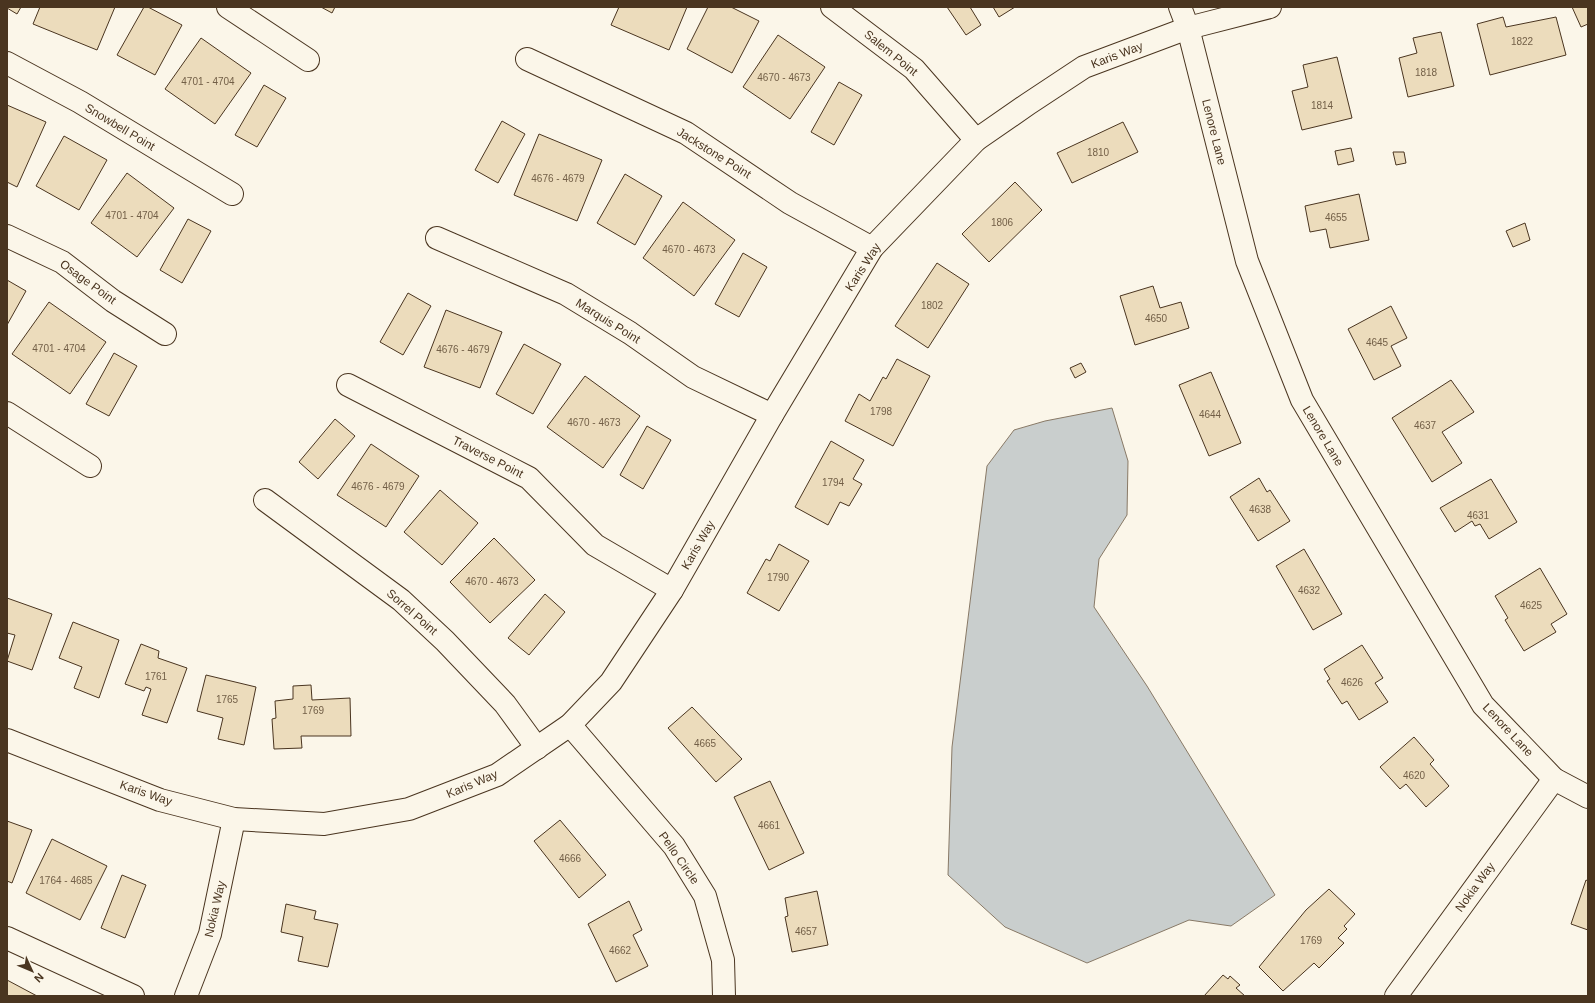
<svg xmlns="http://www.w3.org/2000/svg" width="1595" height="1003" viewBox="0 0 1595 1003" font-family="Arial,sans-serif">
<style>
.water{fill:#c9cecd;stroke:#887966}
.building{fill:#ecdcbc;stroke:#4a3520}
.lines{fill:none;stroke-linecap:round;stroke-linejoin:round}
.minor-casing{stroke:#4a3520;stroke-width:24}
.minor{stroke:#fbf6e9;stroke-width:22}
.labels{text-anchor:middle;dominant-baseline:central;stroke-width:3;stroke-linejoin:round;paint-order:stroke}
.number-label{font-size:10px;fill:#725f47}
.street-label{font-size:12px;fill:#4a3520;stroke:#fbf6e9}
</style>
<rect width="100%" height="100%" fill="#fbf6e9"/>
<polygon class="water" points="1112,408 1128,461 1127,515 1099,559 1094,607 1147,686 1275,895 1231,926 1189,920 1087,963 1005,927 948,875 952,747 987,466 1014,430 1045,421"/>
<g class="building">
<polygon points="7,7 21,7 17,14 7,8"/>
<polygon points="40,7 115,7 97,50 33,24"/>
<polygon points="144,7 148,7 182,25 155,75 117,55"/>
<polygon points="321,7 335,7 332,13"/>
<polygon points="619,7 687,7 669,50 611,25"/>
<polygon points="708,7 731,7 759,21 732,73 687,49"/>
<polygon points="947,7 970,7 981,25 966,35"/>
<polygon points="993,7 1015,7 999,17"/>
<polygon points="1572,7 1588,7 1588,24 1581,27"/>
<polygon points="1503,17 1506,27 1556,17 1566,55 1490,75 1477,24"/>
<polygon points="1441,32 1454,86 1408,97 1399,58 1417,53 1413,38"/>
<polygon points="778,35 825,67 790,119 743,87"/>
<polygon points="201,38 251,73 215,124 165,89"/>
<polygon points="1337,57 1352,118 1302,130 1292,91 1308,87 1303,65"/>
<polygon points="839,82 862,95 834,145 811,132"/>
<polygon points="264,85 286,98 257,147 235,135"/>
<polygon points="7,105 46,122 17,187 7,182"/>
<polygon points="502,121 525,134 498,183 475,170"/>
<polygon points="1123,122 1138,152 1072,183 1057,153"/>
<polygon points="539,134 602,160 577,221 514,195"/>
<polygon points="64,136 107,160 79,210 36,186"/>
<polygon points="1351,148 1354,161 1338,165 1335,151"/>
<polygon points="1393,152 1404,152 1406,163 1396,165"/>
<polygon points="127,173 174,208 137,257 91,223"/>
<polygon points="625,174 662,196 635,245 597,223"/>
<polygon points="1015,182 1042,210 989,262 962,234"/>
<polygon points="1359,194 1369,240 1330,248 1326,229 1310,232 1305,206"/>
<polygon points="683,202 735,240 694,296 643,258"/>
<polygon points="188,219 211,231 182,283 160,270"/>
<polygon points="1525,223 1530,240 1513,247 1506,231"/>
<polygon points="743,253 767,267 739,317 715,304"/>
<polygon points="937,263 969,284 928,348 895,326"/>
<polygon points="7,280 26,291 7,325"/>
<polygon points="1153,286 1160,308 1181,302 1189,328 1135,345 1120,296"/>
<polygon points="408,293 431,306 403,355 380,342"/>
<polygon points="49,302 106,342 70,394 12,354"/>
<polygon points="1391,306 1407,338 1391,346 1401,366 1374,380 1348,329"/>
<polygon points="446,310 502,332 480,388 424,367"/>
<polygon points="524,344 561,364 533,414 496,394"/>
<polygon points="114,353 137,366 109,416 86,404"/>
<polygon points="897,359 930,376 893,446 845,421 859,394 870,401 883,377 886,379"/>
<polygon points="1081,363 1086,372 1075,378 1070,368"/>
<polygon points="1211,372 1241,443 1209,456 1179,385"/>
<polygon points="585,376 640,416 603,468 547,427"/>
<polygon points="1451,380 1474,412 1442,432 1462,463 1432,482 1392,418"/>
<polygon points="335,419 355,436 318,479 299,462"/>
<polygon points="647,426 671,440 643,489 620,475"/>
<polygon points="831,441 864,460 853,479 862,484 849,506 840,502 828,525 795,507"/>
<polygon points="371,444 419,476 386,527 337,495"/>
<polygon points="1259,478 1267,492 1270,490 1290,521 1258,541 1230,497"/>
<polygon points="1491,479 1517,522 1489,539 1480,524 1475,526 1472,521 1455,532 1440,508"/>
<polygon points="440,490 478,523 442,565 404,532"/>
<polygon points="494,538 535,580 490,623 450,582"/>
<polygon points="779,544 809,561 779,611 747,593 766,559 770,561"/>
<polygon points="1304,549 1342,614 1313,630 1276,566"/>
<polygon points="1540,568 1567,614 1551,624 1556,632 1524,651 1505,620 1508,618 1495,596"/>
<polygon points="545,594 565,612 529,655 508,638"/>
<polygon points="7,598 52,614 32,670 7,661 15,635 7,633"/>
<polygon points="73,622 119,640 99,698 74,688 82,667 59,658"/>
<polygon points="141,644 159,651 158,658 187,668 167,723 142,715 151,689 146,687 144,691 125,684"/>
<polygon points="1362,645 1383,678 1375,683 1388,702 1359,720 1347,701 1342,704 1327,681 1330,679 1324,669"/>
<polygon points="206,675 256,687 244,745 218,739 223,718 197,711"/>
<polygon points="311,685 312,700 350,698 351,736 301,736 302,748 274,749 272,719 276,718 275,701 293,699 293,686"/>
<polygon points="692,707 742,759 716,782 668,728"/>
<polygon points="1414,737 1434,760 1430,764 1449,786 1426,807 1406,784 1400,789 1380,767"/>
<polygon points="770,781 804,853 769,870 734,797"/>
<polygon points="560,820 606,875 579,898 534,841"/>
<polygon points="7,821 32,830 12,883 7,881"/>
<polygon points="52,839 107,866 80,920 26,893"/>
<polygon points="122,875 146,885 125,938 101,928"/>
<polygon points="1586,880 1588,881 1588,930 1571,924"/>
<polygon points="1329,889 1355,914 1344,926 1347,929 1338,938 1344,943 1319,968 1314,963 1283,991 1259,967 1306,910"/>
<polygon points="817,891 828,945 792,952 785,917 788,916 785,898"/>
<polygon points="629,901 642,930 633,935 648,966 616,982 588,924"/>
<polygon points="286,904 316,911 314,919 338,924 328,967 298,961 303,937 281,932"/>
<polygon points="1223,975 1228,979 1230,976 1240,985 1236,988 1245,996 1204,996"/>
<polygon points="7,980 37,996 7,996"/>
</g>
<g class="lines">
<defs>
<g id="minor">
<polyline points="228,7 308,60"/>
<polyline points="832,7 914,69 976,140"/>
<polyline points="1180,7 1188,28 1247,261 1302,400 1483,705 1554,779 1588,797"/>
<polyline points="527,59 686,133 790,203 872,248"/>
<polyline points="7,63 80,102 232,194"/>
<polyline points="7,236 62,262 113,301 165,334"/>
<polyline points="437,238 566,294 630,333 693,377 772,415"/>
<polyline points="348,385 529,478 595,545 672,590"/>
<polyline points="7,413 90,466"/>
<polyline points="265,500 401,600 445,641 505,704 537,748"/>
<polyline points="570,725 674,846 705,896 723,960 724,996"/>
<polyline points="7,740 160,800 234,819 324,824 409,809 497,775 570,725 611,682 672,590 772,415 872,248 976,140 1028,104 1084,67 1188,28 1270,7"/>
<polyline points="7,938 133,996"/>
<polyline points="186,996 210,934 234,819"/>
<polyline points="1396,996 1554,779"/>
</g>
</defs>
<use href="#minor" class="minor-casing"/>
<use href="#minor" class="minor"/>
</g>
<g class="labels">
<g class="number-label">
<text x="1522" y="41">1822</text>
<text x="1426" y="72">1818</text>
<text x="784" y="77">4670 - 4673</text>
<text x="208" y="81">4701 - 4704</text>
<text x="1322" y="105">1814</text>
<text x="1098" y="152">1810</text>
<text x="558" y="178">4676 - 4679</text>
<text x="132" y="215">4701 - 4704</text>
<text x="1336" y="217">4655</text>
<text x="1002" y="222">1806</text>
<text x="689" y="249">4670 - 4673</text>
<text x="932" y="305">1802</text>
<text x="1156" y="318">4650</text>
<text x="1377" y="342">4645</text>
<text x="59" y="348">4701 - 4704</text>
<text x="463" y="349">4676 - 4679</text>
<text x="881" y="411">1798</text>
<text x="1210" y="414">4644</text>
<text x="594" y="422">4670 - 4673</text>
<text x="1425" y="425">4637</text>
<text x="833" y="482">1794</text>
<text x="378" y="486">4676 - 4679</text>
<text x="1260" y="509">4638</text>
<text x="1478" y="515">4631</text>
<text x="778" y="577">1790</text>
<text x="492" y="581">4670 - 4673</text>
<text x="1309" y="590">4632</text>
<text x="1531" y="605">4625</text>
<text x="156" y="676">1761</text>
<text x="1352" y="682">4626</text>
<text x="227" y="699">1765</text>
<text x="313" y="710">1769</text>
<text x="705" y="743">4665</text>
<text x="1414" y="775">4620</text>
<text x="769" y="825">4661</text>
<text x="570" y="858">4666</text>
<text x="66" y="880">1764 - 4685</text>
<text x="806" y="931">4657</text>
<text x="1311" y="940">1769</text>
<text x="620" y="950">4662</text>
</g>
<g class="street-label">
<text transform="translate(891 53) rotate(39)">Salem Point</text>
<text transform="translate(1117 55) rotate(-21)">Karis Way</text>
<text transform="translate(120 127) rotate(31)">Snowbell Point</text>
<text transform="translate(1214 132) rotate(76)">Lenore Lane</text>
<text transform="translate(714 153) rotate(32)">Jackstone Point</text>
<text transform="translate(863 267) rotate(-57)">Karis Way</text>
<text transform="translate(88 282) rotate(36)">Osage Point</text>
<text transform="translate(608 321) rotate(32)">Marquis Point</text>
<text transform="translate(1323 436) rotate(59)">Lenore Lane</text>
<text transform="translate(488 457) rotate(27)">Traverse Point</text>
<text transform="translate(698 545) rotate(-60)">Karis Way</text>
<text transform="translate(412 612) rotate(41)">Sorrel Point</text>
<text transform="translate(1508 730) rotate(47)">Lenore Lane</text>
<text transform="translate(472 784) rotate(-23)">Karis Way</text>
<text transform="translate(146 793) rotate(19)">Karis Way</text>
<text transform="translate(679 858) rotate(55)">Pello Circle</text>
<text transform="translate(1475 887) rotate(-54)">Nokia Way</text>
<text transform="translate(215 909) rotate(-77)">Nokia Way</text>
</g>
</g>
<rect width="1595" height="1003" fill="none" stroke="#4a3520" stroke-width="16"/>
<g transform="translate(32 971) rotate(134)" stroke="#fbf6e9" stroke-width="3" paint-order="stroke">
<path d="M0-3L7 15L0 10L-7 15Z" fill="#4a3520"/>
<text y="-6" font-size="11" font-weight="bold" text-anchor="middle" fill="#4a3520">N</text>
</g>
</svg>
